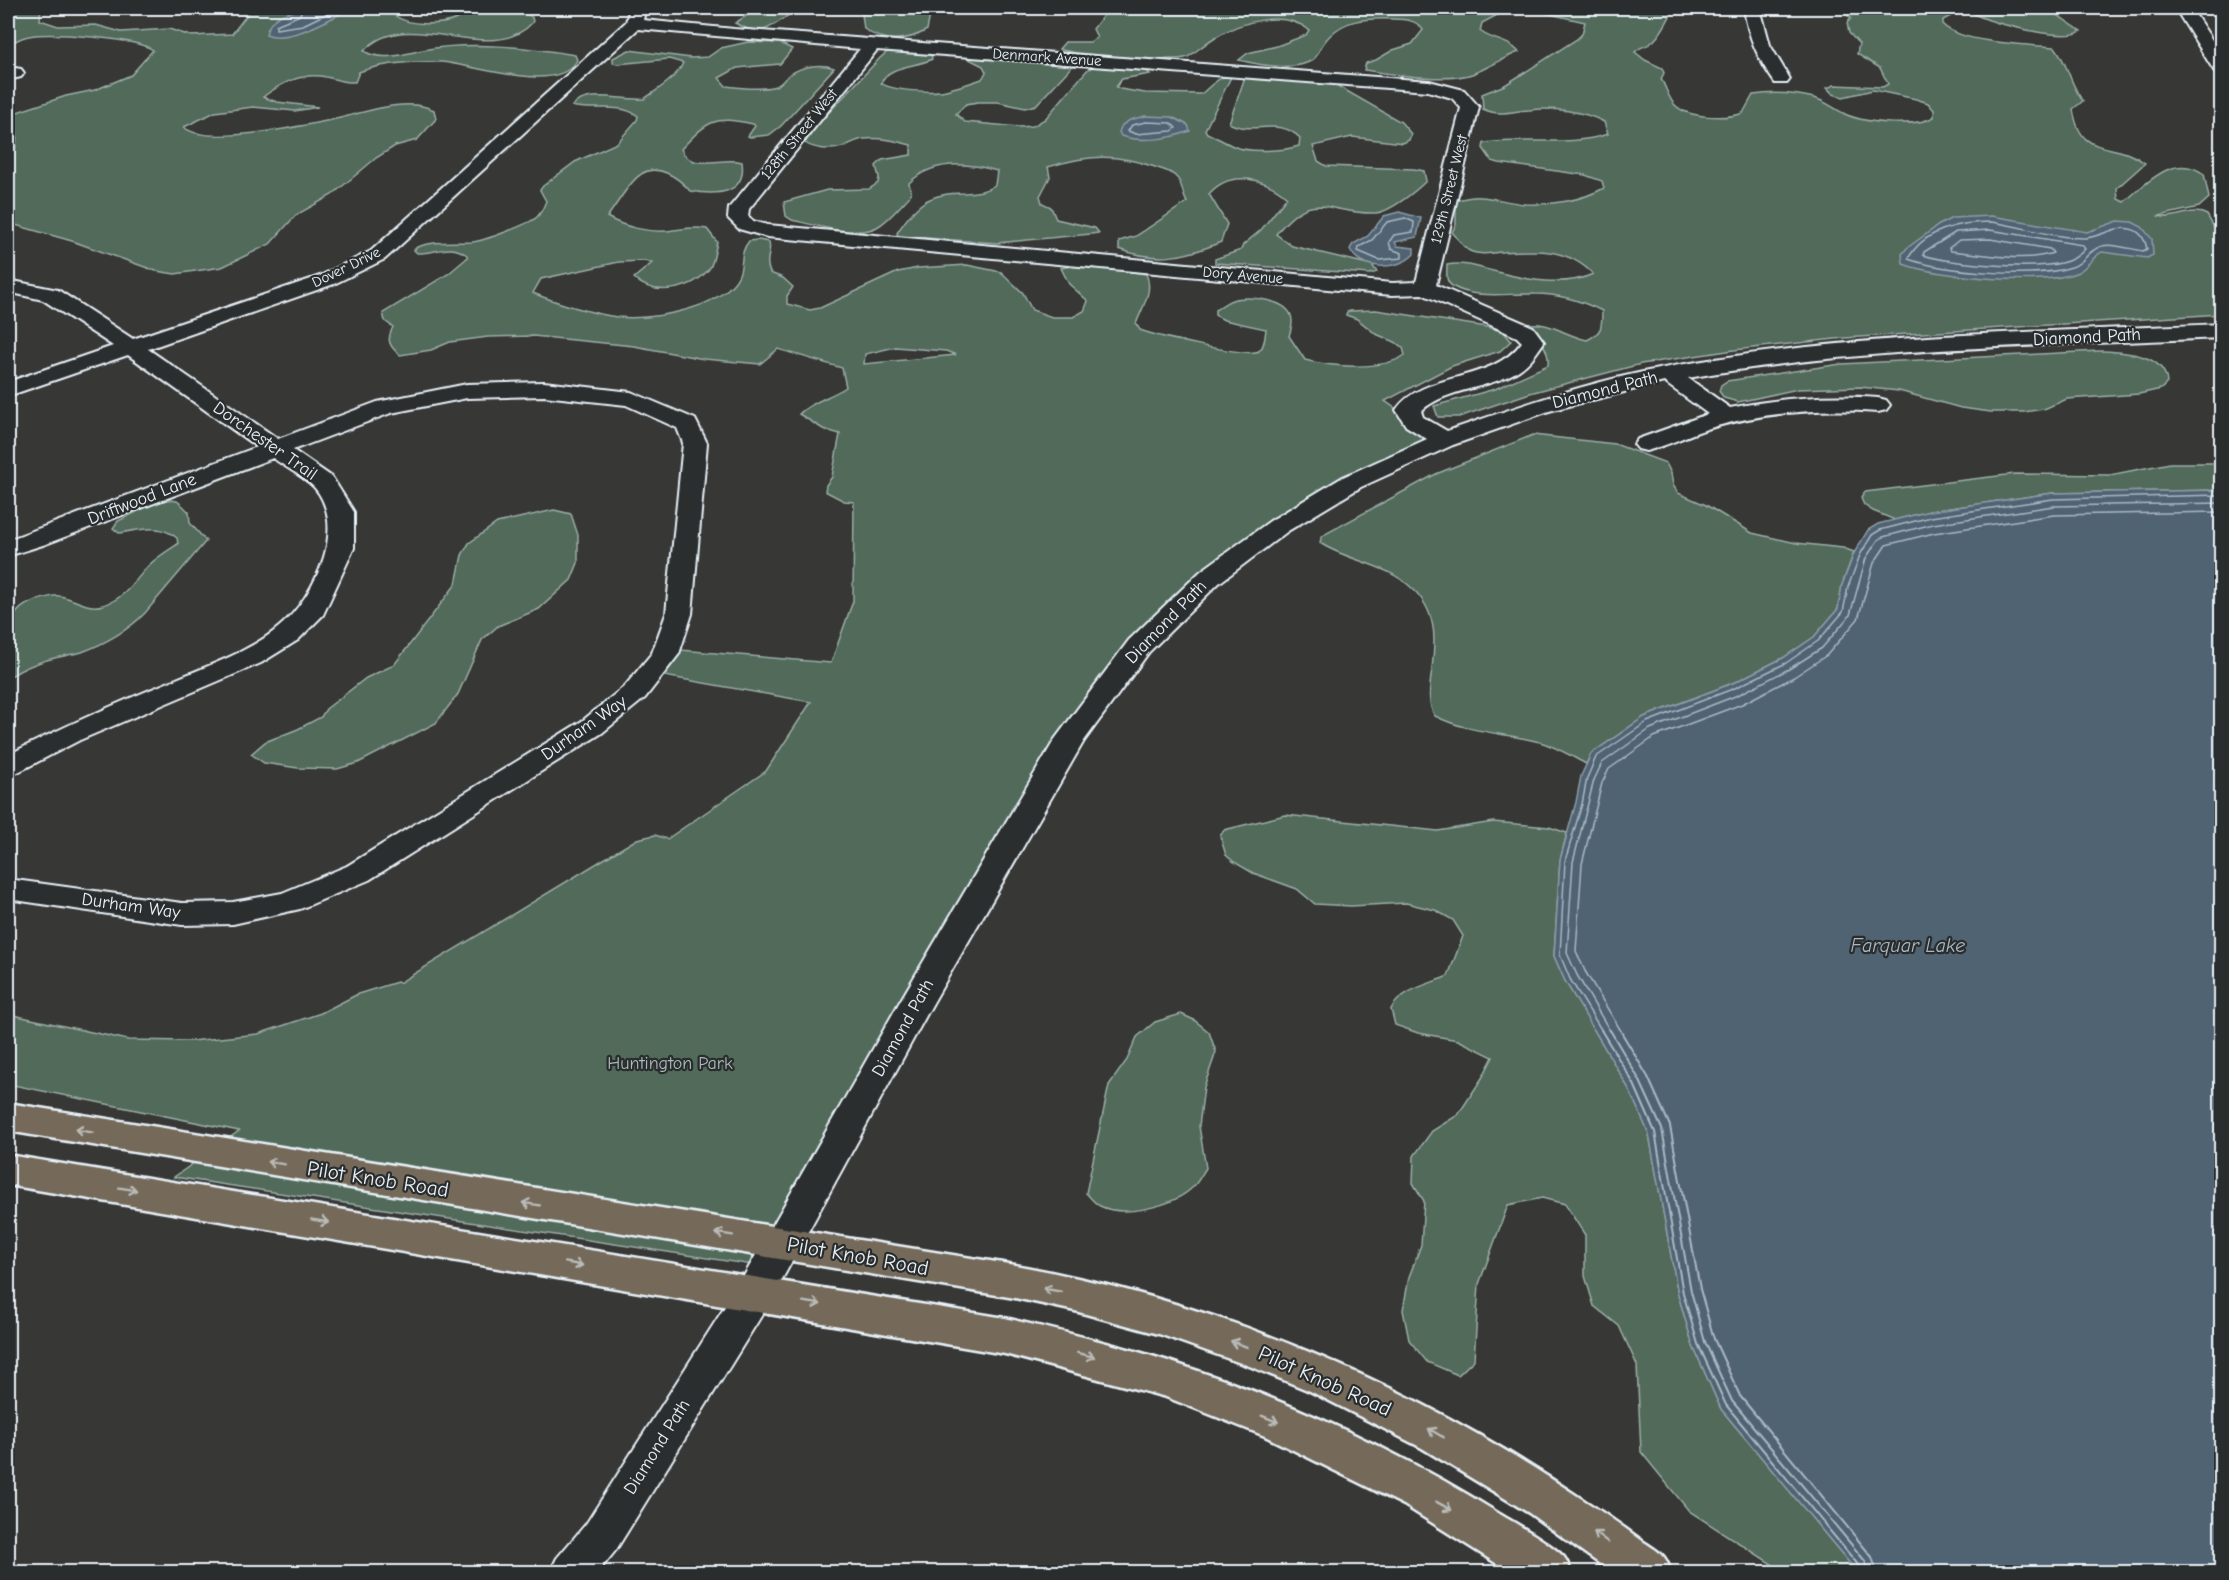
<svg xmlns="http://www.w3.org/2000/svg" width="2229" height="1580" viewBox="0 0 2229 1580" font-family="'Comic Neue',sans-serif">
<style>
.green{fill:#516b5a;stroke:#9caea9;stroke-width:1.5;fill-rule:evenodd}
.water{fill:#506373;stroke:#8d9ca8;stroke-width:1.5}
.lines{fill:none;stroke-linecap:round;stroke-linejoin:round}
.shore-far1{stroke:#abb8c3;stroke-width:1.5}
.shore{stroke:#abb8c3;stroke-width:2}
.minor-casing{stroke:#e8f1f8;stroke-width:4}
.major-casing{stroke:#e8f1f8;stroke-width:5}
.minor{fill:#2a2d2e;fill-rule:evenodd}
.major{fill:#746a5a;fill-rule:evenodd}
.oneway{stroke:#babbb9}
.labels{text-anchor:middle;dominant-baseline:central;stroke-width:4.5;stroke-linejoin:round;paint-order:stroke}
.far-street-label{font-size:15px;fill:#e8f1f8;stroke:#2a2d2e}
.street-label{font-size:18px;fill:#e8f1f8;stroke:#2a2d2e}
.park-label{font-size:18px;fill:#acbbb9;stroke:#2a2d2e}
.water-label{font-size:20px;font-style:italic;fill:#abb8c3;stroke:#2a2d2e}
.near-street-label{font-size:21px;fill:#e8f1f8;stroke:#2a2d2e}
</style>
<rect width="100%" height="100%" fill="#373735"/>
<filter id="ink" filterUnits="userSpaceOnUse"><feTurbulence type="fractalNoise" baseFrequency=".0167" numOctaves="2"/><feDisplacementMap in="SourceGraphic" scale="12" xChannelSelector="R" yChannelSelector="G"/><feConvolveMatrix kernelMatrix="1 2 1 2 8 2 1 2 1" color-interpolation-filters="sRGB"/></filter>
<g filter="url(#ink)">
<g class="green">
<path d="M8 8H41L40 20 58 26 96 25 121 32 169 29 191 36 232 34 252 8H398L395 9 394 15C408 26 440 26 457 19 464 16 471 9 478 9 492 8 521 9 532 17L533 22C491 69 407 3 364 51 381 62 404 54 423 50 468 41 529 47 575 55L577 60C559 96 472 64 441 62 414 61 384 63 359 72L355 82C344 83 337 79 326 77 303 72 281 83 263 97L277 102 318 107 295 111 253 107 215 112 184 127C204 147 302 126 331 120 361 114 405 96 434 110L436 119 417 140 395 146 376 158 332 195 296 215 270 244 222 267 175 274 156 271 72 241 8 223V165C16 156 16 145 17 133L8 130V115L66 96 95 90 131 75 153 50C136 38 50 32 29 36 21 37 14 42 8 45Z"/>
<path d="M758 8H799C776 22 765 41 735 23Z"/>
<path d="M866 8H927L930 15 927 30C907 42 883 43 864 29L862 14Z"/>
<path d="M1109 8H1668L1672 12C1667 22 1661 35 1652 42 1647 47 1640 46 1635 52L1645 60 1662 68 1664 73 1661 79C1666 87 1668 97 1674 104 1687 119 1727 119 1743 113L1753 95C1773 92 1794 93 1814 98 1825 101 1833 108 1843 113 1862 123 1915 128 1934 117V110L1928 103 1916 99 1873 90 1843 97 1833 94 1827 88 1834 85 1883 87 1888 84 1880 68 1857 54 1859 44 1849 33 1847 23 1851 18 1841 11 1839 8H1939L1951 16 1943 20V25C1961 43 2028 45 2055 47 2068 63 2070 85 2083 101L2073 109C2081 161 2112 138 2145 163L2117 188 2118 199 2124 202C2147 183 2174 152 2204 174L2209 198 2199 207 2159 216C2175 221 2191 206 2207 215L2221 239V314L1844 338 1734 350 1641 364 1530 393 1459 417H1438L1434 406 1495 389 1548 365C1550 348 1537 335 1525 325 1546 319 1566 336 1587 340 1602 333 1602 327 1602 311 1580 300 1559 294 1535 294 1509 293 1475 300 1452 286 1445 281 1447 273 1447 265 1463 262 1477 267 1493 271 1523 279 1563 288 1593 274 1567 247 1536 250 1501 252 1490 253 1478 256 1468 250 1462 246 1457 237 1452 232L1456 225V201C1484 191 1498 202 1526 204 1551 205 1581 201 1604 188L1602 181 1585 175 1499 163 1492 161 1483 148 1484 143C1526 137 1568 147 1608 134L1604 122C1584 111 1552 107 1529 110 1512 111 1500 117 1483 109L1482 94 1505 85 1577 39 1582 34 1585 22 1532 10 1499 14 1482 23 1480 31C1492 41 1507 39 1519 52 1503 58 1488 68 1472 74 1445 83 1393 74 1364 70L1366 63 1376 60 1393 50 1412 44 1423 30C1416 19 1405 20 1394 19 1366 18 1341 18 1323 44 1318 51 1318 58 1309 62 1289 71 1259 65 1239 60L1248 53 1277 46 1306 35 1309 30C1283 9 1240 22 1214 38 1207 42 1193 54 1188 57 1175 63 1075 55 1059 49L1065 42H1090L1097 37 1093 29Z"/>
<path d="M1964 8H2047L2081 31C2066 43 1994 23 1976 15 1972 12 1969 9 1964 8Z"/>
<path d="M748 42 780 43 792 49 780 64 737 68 719 78 726 86C741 88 765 91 778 85 782 83 785 78 789 75 802 66 820 63 834 68L781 126 769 135 750 137 748 136 755 126 753 124C713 115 708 121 681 149 691 173 723 156 742 162 747 196 714 195 690 191 679 178 657 162 640 175 629 182 616 206 607 217 624 227 646 232 666 231 682 230 690 226 707 229L717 242C715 250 714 263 709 269 692 290 655 298 634 278L652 263 645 261 619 262 541 279 533 293C554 302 594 314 617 317 650 320 707 311 731 286 748 269 736 257 749 241L758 240 769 242C772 254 764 258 770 273L783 278 793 287 787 296V304L810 310 820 308 898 272 918 268 967 265 1001 272 1023 293 1032 310 1052 317H1073L1084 311 1088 301 1069 284 1061 268 1081 264 1146 274C1154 290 1142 308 1136 324L1140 330C1157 336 1246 358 1259 351 1265 346 1265 336 1266 329L1224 320 1215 315V310C1220 307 1226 302 1232 300 1248 295 1293 299 1292 322 1292 327 1290 332 1289 336L1305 360C1331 367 1383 371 1405 355L1403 348 1395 342 1376 334 1357 319 1346 315 1347 312 1350 311 1376 310 1487 327 1504 332 1511 341 1500 351 1452 366 1385 401 1442 441 1306 513 1242 557 1130 662 766 1267 174 1177 239 1131 8 1084V1014L128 1040 191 1041 258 1034 321 1013 358 994 397 982 399 983 637 839 655 835 667 839 766 771 811 702 653 674 669 649 831 663 853 601 854 502 844 501 825 491 826 485 832 477 840 434 823 429 799 414C811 402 831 397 846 387L842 368 778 349 760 364 704 359 634 346 533 336 488 337 450 342 431 350 400 355C389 346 386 340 393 327L385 321 383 313 448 274 467 258V255C450 242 435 254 417 253L414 250 417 247C435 240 453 243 472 242 484 241 529 224 537 217 542 212 544 206 546 201L540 190 543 186 575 162 617 143 637 120 638 116C619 102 592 112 572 106 588 89 623 101 644 99 658 89 676 79 683 63L669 59 617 64 613 63V58L629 50 691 58 708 57 721 48ZM895 347 946 351 956 355 864 364 865 354Z"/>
<path d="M895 51 924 52 931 55 932 59C917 67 888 65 881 83 891 91 934 93 946 90 958 87 971 83 982 79L986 72 983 66 967 58 969 55 1075 63 1036 105 1025 108 998 102H978L966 104 956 114 965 122 1019 127 1033 126 1045 119 1088 69 1095 66 1145 69 1150 74 1122 79 1116 87 1120 89 1145 93 1201 94C1210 87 1220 74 1231 77L1205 130 1207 133C1216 137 1224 142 1233 146 1248 153 1284 151 1299 146L1300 138C1278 116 1253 136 1229 123L1245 77 1331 82 1401 122 1411 134 1409 140 1403 143 1352 137 1313 146 1318 161 1326 166 1414 169 1424 171 1426 181C1416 191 1390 212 1376 213 1327 215 1314 186 1276 234L1292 246 1372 265 1377 272 1370 274 1215 263V259L1241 250 1243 245 1261 230 1287 197C1265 178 1230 169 1209 194L1227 224 1221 242C1186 257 1156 263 1119 249V241L1136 236 1187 202C1182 195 1183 183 1176 177 1171 171 1162 170 1155 167 1115 153 1088 155 1048 167L1050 177 1040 196 1042 203 1051 207 1056 219 1095 228 1099 233 1091 234 997 243 898 236 897 233C916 204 928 193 964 193 976 192 985 192 995 185L997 171C966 162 933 160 909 183L911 192 909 197C899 207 889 221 877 227 857 238 814 225 792 220L786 216 784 202 827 190 869 189 878 183 879 177 876 166 882 160 911 155V145C896 141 880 137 864 139 855 140 849 145 842 147 831 151 814 149 805 143L818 124 880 58 887 52Z"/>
<path d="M2100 351C2123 352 2165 353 2167 383L2161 389 2139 394 2067 399 2044 409 2024 412H1991L1961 408 1899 391 1860 387 1798 389 1738 402 1724 398 1719 391 1721 385 1727 381 1841 364Z"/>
<path d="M1533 435 1615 444 1666 463 1671 473 1673 485 1678 493 1706 505 1752 533 1796 543 1843 548 1854 552 1842 585 1838 609 1814 637 1783 658 1733 683 1644 717 1591 754 1586 764C1571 756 1557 747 1540 742 1505 733 1469 733 1435 716 1416 689 1456 632 1414 590 1387 563 1349 562 1320 543L1321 538 1327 533 1436 474Z"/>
<polygon points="2170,463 2221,463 2221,490 2053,493 1930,511 1895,520 1873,511 1864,505 1861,498 1865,492 2015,474 2110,475"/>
<path d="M163 499 177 501 181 504 189 512 190 523 206 541 145 613C129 630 104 644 82 652 76 654 70 654 64 656 43 660 25 666 8 678 8 644 0 608 41 599 46 598 54 595 59 596 75 598 87 610 103 605 123 600 135 581 148 566 157 557 167 551 178 544L177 538C159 523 139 530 119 533L113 528 118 521Z"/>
<polygon points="554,510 571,514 578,535 578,563 571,580 539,609 498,626 482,640 458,694 436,723 358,763 337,769 298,768 264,763 251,754 265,742 298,729 321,717 326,709 366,678 394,665 456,584 462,555 469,543 497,523"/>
<path d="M1285 815 1438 831 1493 822 1549 827 1567 833 1560 860 1554 956 1565 981 1628 1087 1649 1134 1678 1294 1693 1346 1721 1409 1857 1572H1784L1689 1511 1641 1452 1637 1365 1619 1326 1594 1306 1585 1276V1235L1565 1204 1542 1198 1508 1205 1479 1284 1474 1360 1458 1375 1427 1362 1409 1340 1403 1310 1409 1277 1421 1245 1424 1201 1413 1183 1414 1156 1432 1131 1458 1115 1482 1078 1493 1057 1458 1040 1418 1033 1395 1025 1391 1009C1402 989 1428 985 1448 976L1463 936 1453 920 1435 910 1406 903 1351 906 1315 904 1297 889 1253 873 1234 862 1226 855 1220 836 1224 830Z"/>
<path d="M1181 1014 1194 1020 1209 1032 1216 1052 1204 1087 1199 1126 1206 1168C1202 1174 1198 1182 1193 1187 1174 1206 1124 1218 1100 1206 1095 1204 1090 1197 1086 1193L1109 1085 1127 1060 1137 1037 1155 1022Z"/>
</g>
<g class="water">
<path d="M305 8H352C331 18 290 44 266 34 271 14 287 13 305 8Z"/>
<path d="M1145 116 1172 117 1188 125 1190 131C1169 139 1143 143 1121 136L1119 132 1122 125 1130 120Z"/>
<path d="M1399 212 1421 218 1417 237 1395 242 1397 246 1414 248V254C1399 271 1359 271 1350 249L1353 244 1368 236 1384 216Z"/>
<path d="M1991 216 2087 232 2118 221 2132 222 2142 227 2152 239 2153 255 2147 258 2102 252C2094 255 2088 267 2078 272 2044 287 1937 277 1903 264L1902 254 1907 248 1939 225 1952 218Z"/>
<polygon points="2221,490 2221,1572 1857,1572 1721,1409 1693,1346 1678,1294 1649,1134 1628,1087 1565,981 1554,956 1560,860 1576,802 1581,776 1591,754 1644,717 1733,683 1783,658 1814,637 1838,609 1842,585 1854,553 1868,530 1878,524 1930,511 2053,493"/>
</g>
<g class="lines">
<g class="shore-far1">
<polyline points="302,8 300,15 276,25 276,29 303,25 338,8"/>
<polygon points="1146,122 1171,123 1176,128 1172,131 1136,134 1128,131 1132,125"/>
<polygon points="1405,218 1414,222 1413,232 1394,235 1389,242 1391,249 1402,253 1402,258 1379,260 1358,251 1359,247 1372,240 1387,222"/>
<path d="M1991 222C2022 226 2053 238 2084 238 2100 238 2114 225 2130 229 2141 231 2145 239 2147 249L2143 251C2128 249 2107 240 2094 250 2086 255 2082 264 2072 267 2035 279 1945 272 1908 259 1924 229 1961 222 1991 222Z"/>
<path d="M1990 230 2082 245 2085 249C2079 256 2070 261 2061 263 2032 270 1952 264 1923 255L1924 252 1956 232Z"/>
<path d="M1990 239 2050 249 2053 253C2022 263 1983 254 1951 251L1949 248 1959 240Z"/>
<polyline points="1602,1031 1570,979 1560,955 1565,861 1582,804 1587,778 1596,757 1647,722 1735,688 1786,663 1818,641 1843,612 1848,587 1860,555 1872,535 1880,530 1931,517 2053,499 2222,495"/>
<polyline points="1610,1031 1577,975 1567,953 1573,862 1594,780 1602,763 1650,729 1738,695 1789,669 1822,648 1850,615 1866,558 1878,540 1883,537 1933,524 2054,506 2222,503"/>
<polyline points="1621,1031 1585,971 1576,951 1582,864 1602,783 1609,769 1654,737 1742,704 1794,677 1827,655 1858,619 1874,563 1886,545 1934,533 2054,515 2222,512"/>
</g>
<g class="shore">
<polyline points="1601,1030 1634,1084 1655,1132 1683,1293 1698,1344 1726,1405 1859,1566 1861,1572"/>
<polyline points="1610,1030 1640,1081 1662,1129 1691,1291 1705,1342 1732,1401 1865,1561 1868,1572"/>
<polyline points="1620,1030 1648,1077 1670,1126 1700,1289 1714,1339 1740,1396 1872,1557 1877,1572"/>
</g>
<defs>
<g id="minor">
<path d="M627 8H643L645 11 643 20 734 29 1429 81 1464 90 1479 107 1436 285 1533 327 1544 342C1537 352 1530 363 1519 370 1489 390 1448 387 1421 411L1423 417 1447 431C1511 409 1576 386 1643 372 1833 333 2028 333 2222 324V338C2043 346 1863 347 1688 378L1730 408C1779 398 1827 394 1878 398L1886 400 1890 405 1886 410 1878 412C1821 408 1763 412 1707 429 1687 435 1667 446 1646 451L1638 449 1634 444 1638 439 1708 414 1664 382 1549 411 1453 445 1361 487 1288 531 1219 583 1149 652 1084 741 933 1003 768 1305 616 1550 598 1572H550L557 1558 586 1524 740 1283 899 1003 1055 739 1129 640 1201 571 1270 521 1343 477 1427 439 1406 426 1396 410C1424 370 1491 385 1522 342L1517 337 1422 294 1392 295 767 237 739 229 728 218 729 208 860 49 638 29 385 259 334 284 148 349 278 439 377 402 467 384 544 382 631 392 695 419 707 443 692 614 679 654 645 698 602 733 369 880 300 909 233 924 182 925 8 899V879L182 903 233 902 282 893 347 866 582 721 625 686 652 653 666 614 683 443 677 428 626 405 544 396 467 398 391 413 293 450 332 477 354 512V548L323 615 298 640 261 663 80 740 18 772 8 775V755C62 727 117 703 174 680 209 665 250 652 279 627 314 598 349 527 314 487 303 476 285 467 273 458L46 544 8 556V540L257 447 128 355 8 396V382L113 346 43 300 8 292V280L58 290 133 339 320 276 371 251 626 22 629 11ZM877 50 1428 91 1452 98 1461 108 1416 282 1392 283 768 225 753 221 748 216 749 209Z"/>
<path d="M1744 8H1760L1770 45 1790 79 1787 83H1775C1758 59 1748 37 1744 8Z"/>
<polygon points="2175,8 2191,8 2222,55 2222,75 2216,74"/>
<polygon points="15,68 21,69 24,73 21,77 8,80 8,70"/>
</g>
<g id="major">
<path d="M8 1103 1015 1265C1219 1302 1414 1385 1585 1501 1604 1513 1622 1526 1641 1540 1648 1545 1657 1550 1663 1556 1667 1560 1669 1567 1671 1572H1611L1529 1513 1422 1448 1310 1391 1252 1367 1159 1334 1075 1311 1015 1298 8 1131Z"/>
<path d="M8 1155 1005 1318C1060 1331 1115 1344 1168 1361 1283 1398 1396 1449 1498 1513 1518 1525 1546 1540 1563 1556 1567 1560 1569 1567 1571 1572H1510L1404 1505 1265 1436 1166 1397 1005 1354 8 1185Z"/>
</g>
</defs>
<use href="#minor" class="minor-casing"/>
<use href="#major" class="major-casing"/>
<use href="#minor" class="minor"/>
<use href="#major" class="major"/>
</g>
<defs><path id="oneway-shaft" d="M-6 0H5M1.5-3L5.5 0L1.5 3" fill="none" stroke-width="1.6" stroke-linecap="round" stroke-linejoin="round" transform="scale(1.5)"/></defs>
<g class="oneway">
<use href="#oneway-shaft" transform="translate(84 1131) rotate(-170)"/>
<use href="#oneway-shaft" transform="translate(276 1163) rotate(-171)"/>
<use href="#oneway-shaft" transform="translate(128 1189) rotate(9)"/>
<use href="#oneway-shaft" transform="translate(531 1204) rotate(-171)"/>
<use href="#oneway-shaft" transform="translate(320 1221) rotate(10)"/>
<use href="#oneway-shaft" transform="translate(724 1234) rotate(-171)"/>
<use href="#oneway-shaft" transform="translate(574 1264) rotate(10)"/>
<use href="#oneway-shaft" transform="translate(1052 1290) rotate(-170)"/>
<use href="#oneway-shaft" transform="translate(812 1303) rotate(9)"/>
<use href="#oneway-shaft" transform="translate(1239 1344) rotate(-159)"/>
<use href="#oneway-shaft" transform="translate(1086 1355) rotate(14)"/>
<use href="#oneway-shaft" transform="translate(1270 1419) rotate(22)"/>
<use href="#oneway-shaft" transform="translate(1436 1433) rotate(-150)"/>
<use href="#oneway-shaft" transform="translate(1444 1506) rotate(29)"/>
<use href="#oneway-shaft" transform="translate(1601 1537) rotate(-143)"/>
</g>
</g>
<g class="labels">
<g class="far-street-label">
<text transform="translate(1047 57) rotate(4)">Denmark Avenue</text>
<text transform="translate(799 134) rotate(-51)">128th Street West</text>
<text transform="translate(1449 189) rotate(-76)">129th Street West</text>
<text transform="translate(346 267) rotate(-26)">Dover Drive</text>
<text transform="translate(1243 275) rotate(5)">Dory Avenue</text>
</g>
<g class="street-label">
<text transform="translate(2087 337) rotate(-3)">Diamond Path</text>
<text transform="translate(1605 390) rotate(-14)">Diamond Path</text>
<text transform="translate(265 441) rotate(35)">Dorchester Trail</text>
<text transform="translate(142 499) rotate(-21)">Driftwood Lane</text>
<text transform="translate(1166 622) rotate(-46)">Diamond Path</text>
<text transform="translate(584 728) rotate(-35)">Durham Way</text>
<text transform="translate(131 906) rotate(8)">Durham Way</text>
<text transform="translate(903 1028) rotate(-61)">Diamond Path</text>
<text transform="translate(657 1447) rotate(-58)">Diamond Path</text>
</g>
<g class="park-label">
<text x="670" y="1063">Huntington Park</text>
</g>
<g class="water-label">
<text x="1908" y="945">Farquar Lake</text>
</g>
<g class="near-street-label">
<text transform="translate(378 1179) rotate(9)">Pilot Knob Road</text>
<text transform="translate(858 1256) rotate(10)">Pilot Knob Road</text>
<text transform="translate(1325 1381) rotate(24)">Pilot Knob Road</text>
</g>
</g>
<rect width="2229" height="1580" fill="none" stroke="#2a2d2e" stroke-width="30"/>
<rect x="15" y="15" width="2199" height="1550" fill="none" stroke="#e8f1f8" stroke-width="2" filter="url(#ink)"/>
</svg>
